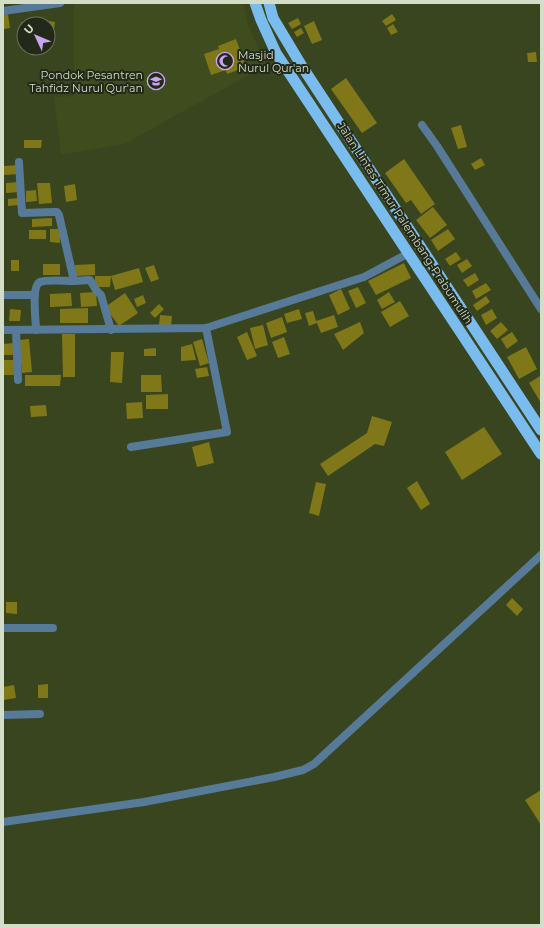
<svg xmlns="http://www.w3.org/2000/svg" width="544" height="928" viewBox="0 0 544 928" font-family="Montserrat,sans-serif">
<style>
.built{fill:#3e4c1e}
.building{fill:#7f7718}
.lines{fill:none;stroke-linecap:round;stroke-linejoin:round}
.minor{stroke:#567a98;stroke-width:8}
.trunk{stroke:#7bbcef;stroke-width:11}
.labels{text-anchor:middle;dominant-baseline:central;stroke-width:4;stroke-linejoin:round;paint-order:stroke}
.poi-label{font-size:11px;fill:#d3dcc6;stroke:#232918;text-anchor:start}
.street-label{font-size:11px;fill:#d3dcc6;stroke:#232918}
</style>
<rect width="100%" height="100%" fill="#39451f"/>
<polygon class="built" points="80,3 243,3 249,28 267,65 124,144 61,155 54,97 74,96 74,4"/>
<g class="building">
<polygon points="8,14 10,28 4,29 3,15"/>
<polygon points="392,14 396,20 386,26 382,21"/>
<polygon points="298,18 301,24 292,29 288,23"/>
<polygon points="36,19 55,22 53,36 48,35 48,24 35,24"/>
<polygon points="314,21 322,40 312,44 304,26"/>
<polygon points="21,22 30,23 30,24 24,24 24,31 20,31"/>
<polygon points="393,24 398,32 391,35 387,28"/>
<polygon points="301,28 304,33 297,37 294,32"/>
<polygon points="236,39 246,67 227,74 226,70 211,75 204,54 219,49 218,46"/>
<polygon points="536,52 537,62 528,62 527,53"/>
<polygon points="346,78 377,123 362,133 331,89"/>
<polygon points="461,125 467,147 458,149 451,128"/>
<polygon points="24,140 42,140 41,148 24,148"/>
<polygon points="481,158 485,165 475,170 471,164"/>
<polygon points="404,159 435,204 421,214 411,200 406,203 385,173"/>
<polygon points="19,165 20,174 4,175 3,166"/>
<polygon points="19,182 20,192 6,193 6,183"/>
<polygon points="37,183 50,183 52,203 39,204"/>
<polygon points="75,184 77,200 66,202 64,186"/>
<polygon points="36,190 37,201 26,202 26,191"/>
<polygon points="19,198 20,205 8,206 8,199"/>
<polygon points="433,207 447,225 430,238 416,220"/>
<polygon points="52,218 52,226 32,227 32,219"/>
<polygon points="50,229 60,229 60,243 50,242"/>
<polygon points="448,229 455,239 438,251 431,240"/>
<rect x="29" y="230" width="17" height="9"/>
<polygon points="456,252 461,259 450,266 445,259"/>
<polygon points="467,259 472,266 462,273 457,265"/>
<rect x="11" y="260" width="8" height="11"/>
<polygon points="404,263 411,278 376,295 368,281"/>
<rect x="43" y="264" width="17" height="11"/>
<polygon points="95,264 95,275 75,276 75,265"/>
<polygon points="154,265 159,279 151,282 145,268"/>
<polygon points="139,268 143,282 115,290 111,276"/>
<polygon points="475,273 479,280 468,287 463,280"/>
<polygon points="95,276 111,276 110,287 95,287"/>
<polygon points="486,283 491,290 476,299 472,291"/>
<polygon points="358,287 366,303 356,308 348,291"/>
<polygon points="341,289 350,309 338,315 329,295"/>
<polygon points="96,292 97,306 81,307 80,293"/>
<polygon points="389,292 395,302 382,309 377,300"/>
<polygon points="71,293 72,306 50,307 50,294"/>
<polygon points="125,293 138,313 119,326 105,307"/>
<polygon points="143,295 146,303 137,307 134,299"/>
<polygon points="486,296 490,302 477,311 473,305"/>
<polygon points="400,301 409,316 390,327 381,312"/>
<polygon points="159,304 164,309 155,318 150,313"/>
<polygon points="88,308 88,323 60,323 60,309"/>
<polygon points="10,309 21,310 20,321 9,321"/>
<polygon points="299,309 302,319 287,323 284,314"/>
<polygon points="492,309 497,318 486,325 481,315"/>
<polygon points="313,311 316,321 334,315 338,327 321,333 317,323 309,326 305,313"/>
<polygon points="160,315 172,316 171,326 159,325"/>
<polygon points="282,317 287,332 271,338 266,323"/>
<polygon points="360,322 364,333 343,350 334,334"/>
<polygon points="501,322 508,330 497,339 490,331"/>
<polygon points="263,325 268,345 255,349 250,328"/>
<polygon points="247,332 257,356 247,360 237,337"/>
<polygon points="512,332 518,341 507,349 501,339"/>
<polygon points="62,334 75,334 75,377 63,377"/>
<polygon points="284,337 290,354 278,358 272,342"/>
<polygon points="29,339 32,372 22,373 19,340"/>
<polygon points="202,339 209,363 200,366 193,342"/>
<polygon points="14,343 14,355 3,355 3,344"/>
<polygon points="192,344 196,360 181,361 181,347"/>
<polygon points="526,347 537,369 519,379 507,357"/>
<polygon points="156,348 156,356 144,356 144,349"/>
<polygon points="111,352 124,352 122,383 110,382"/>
<rect x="3" y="360" width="11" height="15"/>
<polygon points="207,367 209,376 197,378 195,369"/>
<polygon points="25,375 61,375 60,386 25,386"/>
<polygon points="141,375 161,375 162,392 141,392"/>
<polygon points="540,376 541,378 541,403 529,383"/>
<polygon points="168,394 168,409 146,409 146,395"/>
<polygon points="142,402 143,418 127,419 126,403"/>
<polygon points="46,405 47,416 31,417 30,406"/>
<polygon points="372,416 392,422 384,446 375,444 328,476 320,464 367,433"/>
<polygon points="484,427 502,454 462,480 445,452"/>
<polygon points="209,442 214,463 197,467 192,447"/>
<polygon points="417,481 430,504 421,510 407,488"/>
<polygon points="316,482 326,484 319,516 309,513"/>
<polygon points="512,598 523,609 517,616 506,605"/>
<polygon points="6,602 17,602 17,614 6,613"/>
<polygon points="48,684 48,698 38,698 38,685"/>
<polygon points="14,685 16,698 4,700 3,687"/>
<polygon points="541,790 541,825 525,800"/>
</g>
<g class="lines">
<g class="minor">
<polyline points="3,11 60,3"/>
<polyline points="422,125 437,146 541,309"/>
<polyline points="19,162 22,213 54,212 57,212 59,215 74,281 90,280 96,290 101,295 111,330"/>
<polyline points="3,295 35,295"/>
<polyline points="3,330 206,328 364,277 409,253"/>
<polyline points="16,330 18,380"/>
<path d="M36 330C36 321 31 286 40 282 47 279 65 281 74 281"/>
<polyline points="131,447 227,432 206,328"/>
<polyline points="3,628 53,628"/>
<polyline points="3,715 40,714"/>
<polyline points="3,822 144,802 274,777 303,770 314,764 541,555"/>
</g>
<g class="trunk">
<polyline points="255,3 261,20 276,53 541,454"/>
<polyline points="269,3 273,18 303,68 541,430"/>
</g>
</g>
<defs>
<symbol id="mosque-ring" viewBox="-11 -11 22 22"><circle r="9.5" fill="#232918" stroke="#c7a6f0" stroke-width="1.5"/><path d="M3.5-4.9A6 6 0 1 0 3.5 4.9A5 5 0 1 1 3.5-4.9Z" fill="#c7a6f0"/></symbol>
<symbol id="school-ring" viewBox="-11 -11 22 22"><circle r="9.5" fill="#232918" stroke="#c7a6f0" stroke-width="1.5"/><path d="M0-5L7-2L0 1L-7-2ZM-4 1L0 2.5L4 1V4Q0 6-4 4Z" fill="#c7a6f0"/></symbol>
</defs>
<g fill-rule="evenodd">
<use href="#mosque-ring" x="215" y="51" width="20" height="20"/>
<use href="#school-ring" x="146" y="71" width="20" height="20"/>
</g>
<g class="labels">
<g class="poi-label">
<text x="238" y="55">Masjid<tspan x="238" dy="13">Nurul Qur'an</tspan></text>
<text x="143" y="75" text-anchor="end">Pondok Pesantren<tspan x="143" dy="13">Tahfidz Nurul Qur'an</tspan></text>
</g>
<g class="street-label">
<text transform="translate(405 223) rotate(57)">Jalan Lintas Timur Palembang-Prabumulih</text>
</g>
</g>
<rect width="544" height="928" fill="none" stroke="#d3dcc6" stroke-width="8"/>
<g transform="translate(36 36) rotate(314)"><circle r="19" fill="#232918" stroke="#69715e"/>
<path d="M0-3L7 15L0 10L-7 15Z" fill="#c7a6f0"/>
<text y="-6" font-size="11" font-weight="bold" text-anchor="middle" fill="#d3dcc6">U</text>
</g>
</svg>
